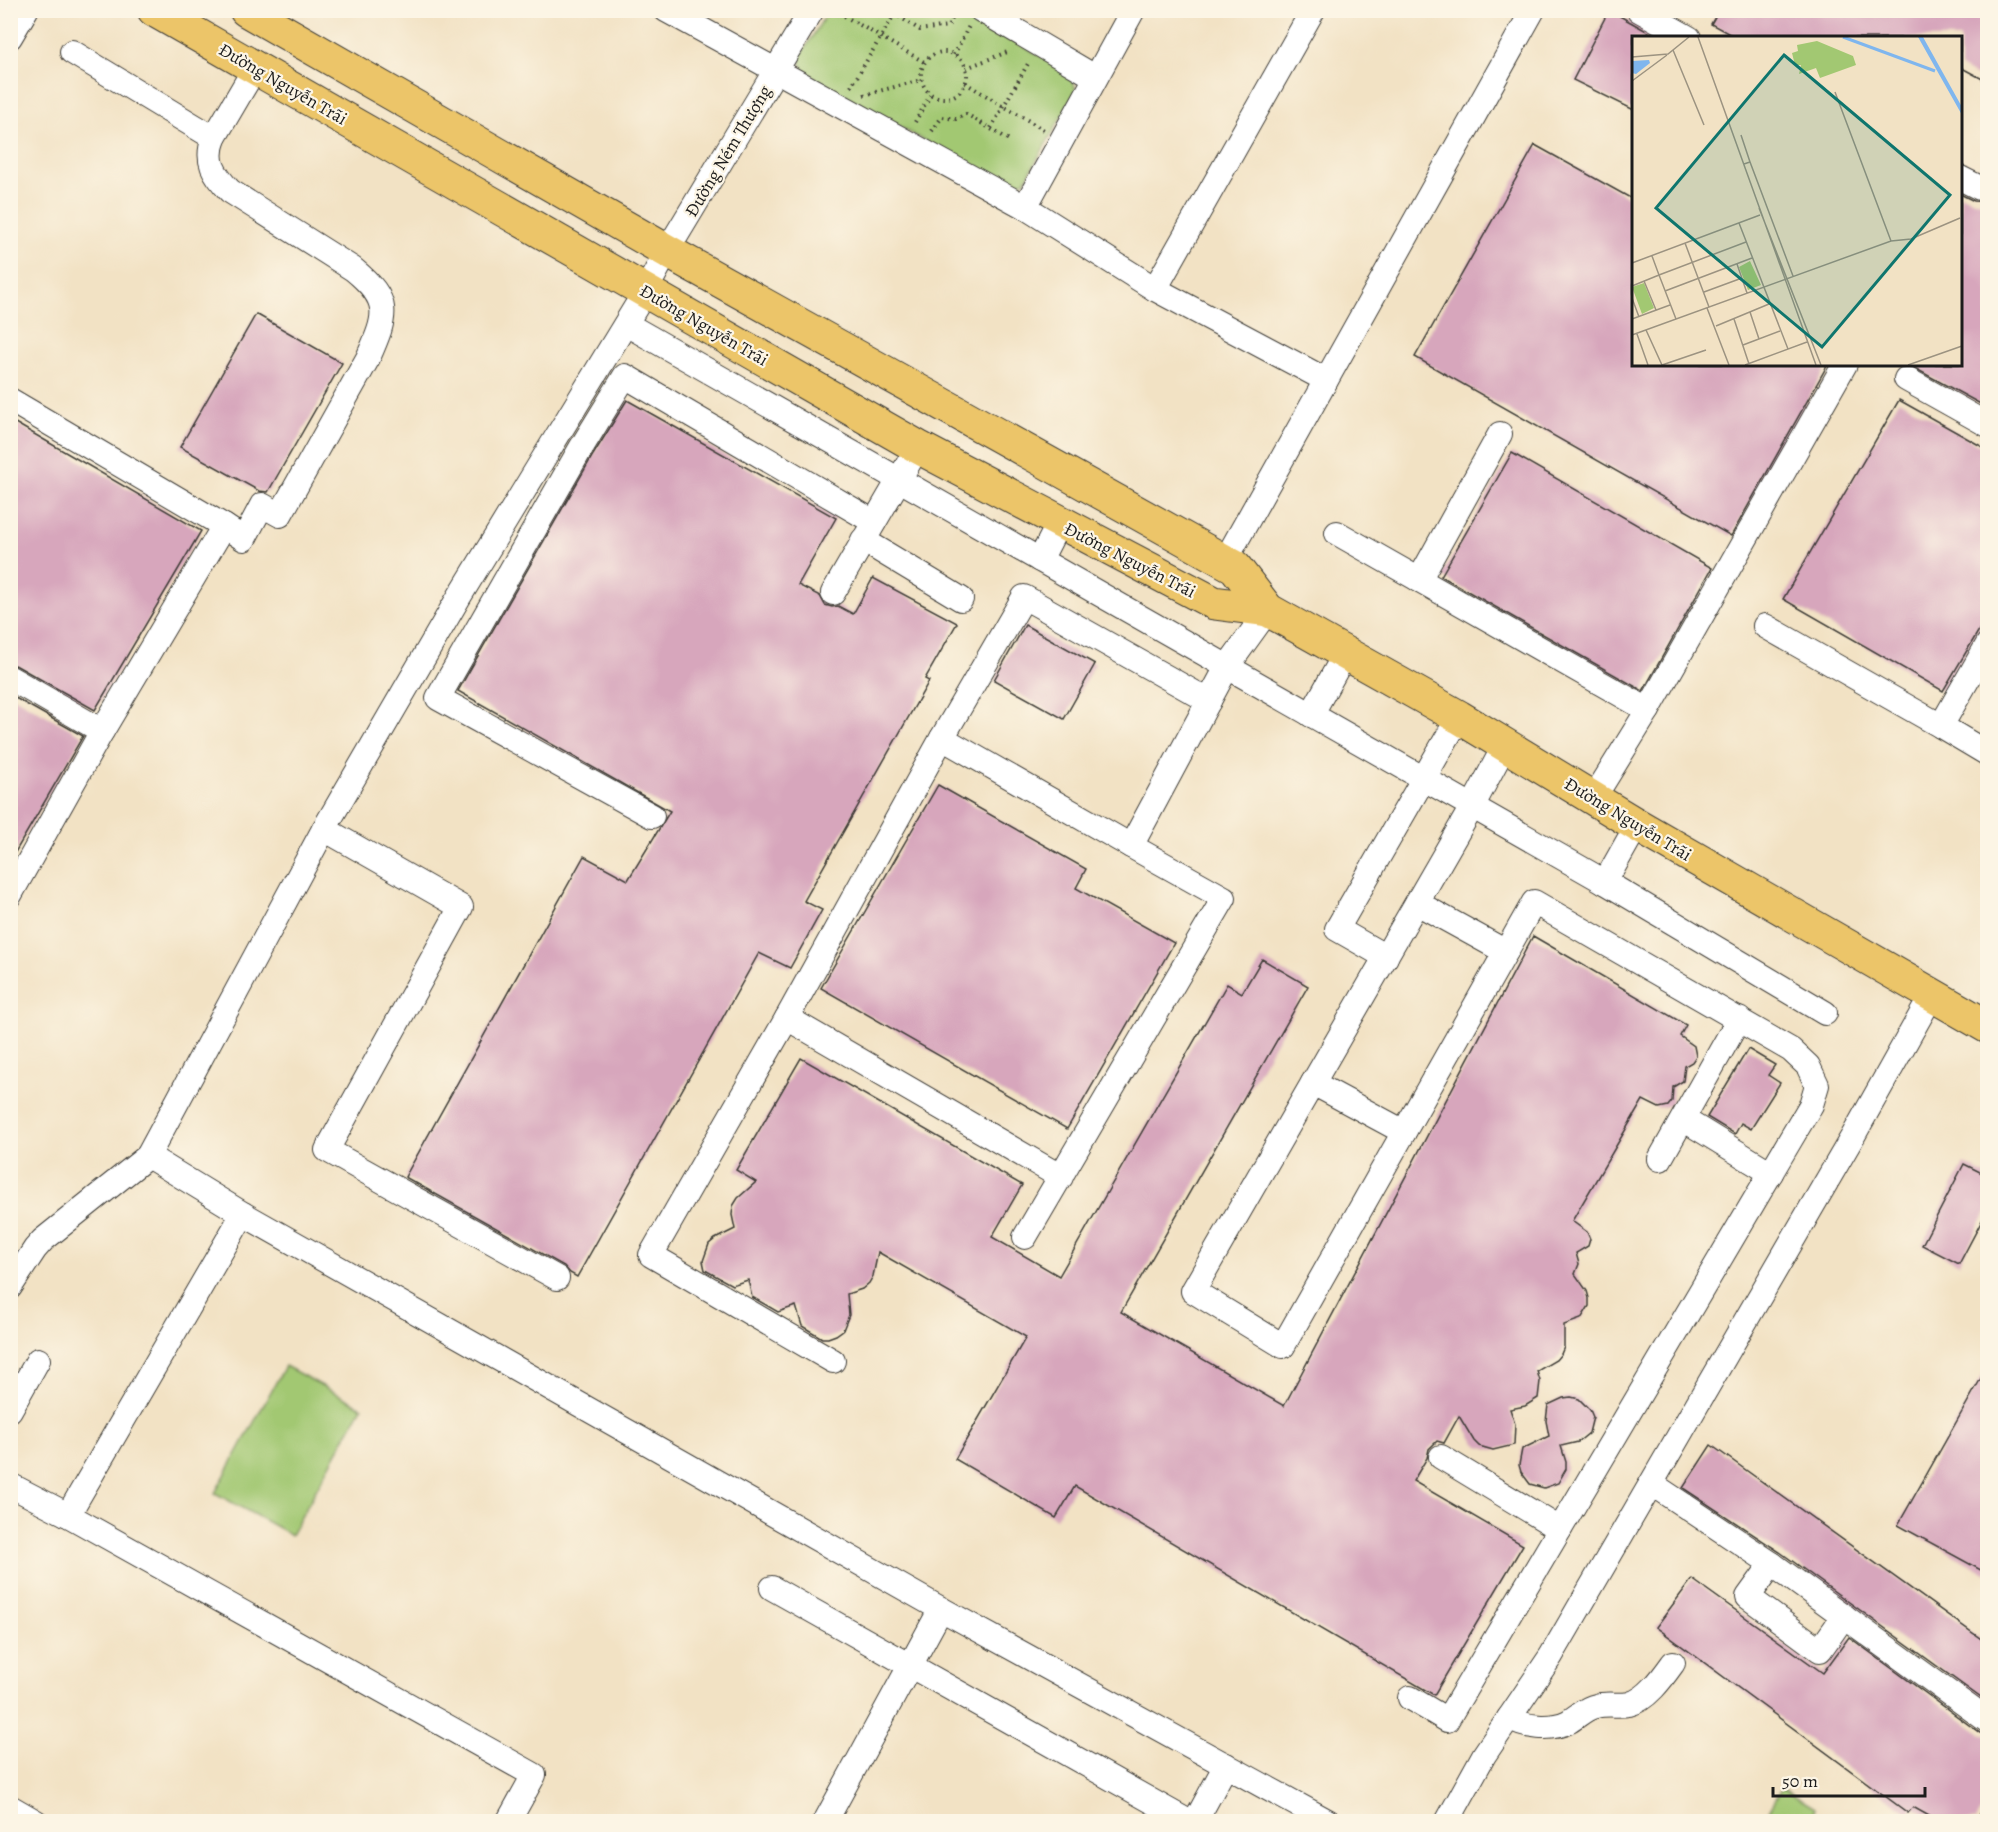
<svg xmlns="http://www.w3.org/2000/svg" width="1998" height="1832" viewBox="0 0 1998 1832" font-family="Alegreya,serif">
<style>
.green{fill:#a2c872;stroke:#5f7247;stroke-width:1.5}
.building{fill:#d7a6bc}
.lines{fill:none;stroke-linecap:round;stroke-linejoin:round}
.minor-casing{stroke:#3c3a35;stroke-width:26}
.highway-casing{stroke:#3c3a35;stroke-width:35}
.path{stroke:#3c3a35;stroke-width:4;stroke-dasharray:1.5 4.5;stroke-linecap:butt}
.minor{stroke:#fff;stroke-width:24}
.highway{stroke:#ecc569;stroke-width:33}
.labels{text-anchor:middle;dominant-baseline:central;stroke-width:4.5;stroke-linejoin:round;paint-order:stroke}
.street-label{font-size:18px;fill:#1c1c1c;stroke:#fcf5e5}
.inset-river{fill:none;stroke:#7fb6ee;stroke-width:3}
.inset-road{fill:none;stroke:#9c9381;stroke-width:1.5}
.view{fill:#0f766e;fill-opacity:0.15;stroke:#0f766e;stroke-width:3}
.inset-edge{fill:none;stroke:#1c1c1c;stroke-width:3}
</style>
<rect width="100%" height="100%" fill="#fcf5e5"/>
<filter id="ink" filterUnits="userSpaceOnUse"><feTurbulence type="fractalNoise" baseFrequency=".0167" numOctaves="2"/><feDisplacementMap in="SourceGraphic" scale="12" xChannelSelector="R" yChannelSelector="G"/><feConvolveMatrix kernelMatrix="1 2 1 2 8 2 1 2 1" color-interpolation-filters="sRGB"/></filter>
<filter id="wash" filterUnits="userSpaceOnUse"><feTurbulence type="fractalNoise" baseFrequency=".008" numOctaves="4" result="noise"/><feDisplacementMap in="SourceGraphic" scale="24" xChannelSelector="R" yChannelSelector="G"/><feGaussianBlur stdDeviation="1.35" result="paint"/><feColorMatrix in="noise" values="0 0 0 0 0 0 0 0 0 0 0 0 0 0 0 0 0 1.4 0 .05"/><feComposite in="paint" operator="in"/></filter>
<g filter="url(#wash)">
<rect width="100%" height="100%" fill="#f2e2c4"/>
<g class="green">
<polygon points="828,11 963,11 1065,70 1074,83 1076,91 1025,181 1002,184 805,74 799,58"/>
<polygon points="285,1366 362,1407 291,1535 215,1493"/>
<polygon points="1782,1788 1815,1808 1811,1821 1763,1821"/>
</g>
<g id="blocks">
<g class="building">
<polygon points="1609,10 1659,38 1634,38 1634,110 1573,80"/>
<polygon points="1719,10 1988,10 1988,82 1960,67 1960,38 1737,38 1711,24"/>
<polygon points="1535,145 1634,200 1634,364 1828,364 1731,536 1415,357"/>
<polygon points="1960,194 1974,201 1988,202 1988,408 1907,364 1960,364"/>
<polygon points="256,314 342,363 268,492 259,491 180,447"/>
<polygon points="627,400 836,518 798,585 820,596 825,605 832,607 838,606 853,614 873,578 957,623 925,679 929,681 804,901 822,910 790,968 759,953 577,1277 570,1273 564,1266 405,1177 584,856 628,880 670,811 458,691 593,455"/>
<polygon points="1899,400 1988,450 1988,615 1943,691 1783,599"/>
<polygon points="10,420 201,531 95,710 17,666 10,664"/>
<polygon points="1512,453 1712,568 1643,691 1441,576"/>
<polygon points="1025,625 1095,664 1064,719 994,680"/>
<polygon points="10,695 83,736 10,861"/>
<polygon points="938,785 1086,869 1076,888 1174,943 1067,1129 821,988"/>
<polygon points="1533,936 1686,1025 1680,1036 1694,1046 1696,1056 1692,1062 1685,1066 1683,1081 1673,1087 1672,1101 1668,1106 1659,1108 1643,1100 1572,1221 1587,1232 1590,1239 1588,1246 1576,1253 1579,1264 1575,1274 1587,1291 1589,1298 1589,1306 1581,1319 1564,1325 1564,1347 1561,1354 1556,1360 1537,1371 1540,1381 1538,1398 1525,1406 1510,1409 1515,1424 1514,1445 1493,1450 1479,1446 1474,1441 1459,1416 1444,1443 1437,1441 1429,1449 1427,1458 1413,1481 1523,1545 1434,1695 1075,1486 1056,1518 955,1459 1026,1337 878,1252 873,1276 869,1283 862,1289 847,1294 849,1315 843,1330 836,1335 828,1338 822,1338 802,1326 796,1306 778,1312 752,1297 748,1280 732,1285 705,1270 703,1261 709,1244 715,1239 735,1229 732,1215 733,1206 738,1198 756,1182 736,1170 801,1058 1022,1185 992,1237 1059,1276 1227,984 1242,993 1262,959 1308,986 1121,1312 1284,1406"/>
<polygon points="1748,1049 1775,1065 1768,1075 1780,1083 1751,1129 1741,1123 1735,1134 1707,1117"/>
<polygon points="1964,1164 1988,1176 1988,1209 1959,1264 1922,1245"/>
<polygon points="1988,1366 1988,1574 1898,1525"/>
<polygon points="1571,1397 1579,1399 1590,1410 1593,1417 1589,1433 1578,1442 1561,1446 1566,1462 1566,1469 1558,1483 1544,1488 1530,1484 1521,1472 1519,1465 1522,1449 1549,1436 1546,1421 1548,1405 1563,1398"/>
<polygon points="1711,1445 1988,1644 1988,1703 1780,1552 1683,1488"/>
<polygon points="1692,1579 1823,1673 1849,1637 1980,1733 1988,1735 1988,1799 1976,1821 1938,1821 1913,1807 1908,1813 1656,1627"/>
</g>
</g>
</g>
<g filter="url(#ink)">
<use href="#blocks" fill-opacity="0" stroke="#3c3a35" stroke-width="1.5"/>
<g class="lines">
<defs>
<g id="minor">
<polyline points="666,10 1025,207 1155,289 1326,380"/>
<polyline points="981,10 1095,77"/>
<polyline points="1639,10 1689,38"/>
<polyline points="10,37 26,10"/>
<polyline points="72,52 214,138"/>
<polyline points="1960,178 1980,188"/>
<polyline points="1025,207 1133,10"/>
<polyline points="1155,289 1313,10"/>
<polyline points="626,324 1605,882 1637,825"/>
<polyline points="1906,379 1988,425"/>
<polyline points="10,400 224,526"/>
<polyline points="1337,533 1648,710"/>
<polyline points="863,540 961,599"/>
<polyline points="1040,560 1059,523"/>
<polyline points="1225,561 1533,10"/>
<polyline points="1419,580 1500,434"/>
<polyline points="833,593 918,447"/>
<polyline points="1765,626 1941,726"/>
<polyline points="1988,644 1941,726 1988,754"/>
<polyline points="10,678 102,731"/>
<polyline points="1311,715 1345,654"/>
<polyline points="942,738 1131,846 1227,667 1268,610"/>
<polyline points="1593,799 1648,710 1845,364"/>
<polyline points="652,816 438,698 581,448 625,376 874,522"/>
<polyline points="324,829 461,907 327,1150 557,1278"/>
<polyline points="1605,882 1825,1013"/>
<path d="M10 895 102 731 224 526 244 539 262 505 280 515 368 358C387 315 392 301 353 269L230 191C214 174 205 161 214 138L255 68"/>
<polyline points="1417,903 1506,952"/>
<polyline points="1386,957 1337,929 1459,717"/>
<polyline points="787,1018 651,1255 833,1361"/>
<polyline points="1313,1083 1404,1132"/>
<polyline points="1683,1119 1771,1173"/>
<polyline points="148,1156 243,1214 941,1609 1329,1822"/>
<polyline points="1660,1159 1739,1019"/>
<polyline points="1061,1177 787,1018 942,738 1024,597 1209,701"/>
<polyline points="1025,1237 1224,898 1131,846"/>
<polyline points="10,1287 35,1249 43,1240 148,1156 324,829 459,597 645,292 667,251 812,10"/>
<polyline points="10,1410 38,1360"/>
<polyline points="1441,1457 1560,1529"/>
<polyline points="1652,1484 1772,1564 1988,1721"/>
<polyline points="10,1485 68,1515 534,1775 508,1822"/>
<polyline points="68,1515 243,1214"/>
<polyline points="1772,1564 1748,1597 1820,1650 1844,1616"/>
<polyline points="772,1588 1189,1822"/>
<polyline points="1410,1698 1447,1720 1811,1105 1817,1085 1808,1066 1791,1050 1534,902 1283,1346 1193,1291 1472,807 1505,745"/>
<path d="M1509 1718C1525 1728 1551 1730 1568 1722 1577 1717 1585 1708 1596 1706 1607 1703 1618 1706 1629 1704 1647 1700 1663 1677 1673 1663"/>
<polyline points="10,1807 36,1822"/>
<polyline points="825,1822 941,1609"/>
<polyline points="1195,1822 1226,1765"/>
<polyline points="1447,1822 1484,1755 1551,1656 1853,1136 1932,995"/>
</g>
<g id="highway">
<polyline points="154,10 918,447 1214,603 1268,610"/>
<polyline points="246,10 667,251 1235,567 1268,610 1459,717 1637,825 1988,1027"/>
</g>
</defs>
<use href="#minor" class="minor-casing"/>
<use href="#highway" class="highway-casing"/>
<g class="path">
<polyline points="834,10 924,62"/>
<polyline points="889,10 920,30 948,26 957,10"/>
<circle cx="944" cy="75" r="23"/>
<polyline points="954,55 969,26"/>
<polyline points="966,68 1010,51"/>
<polyline points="965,83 1044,130"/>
<polyline points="851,87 897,10"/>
<polyline points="864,95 921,80"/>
<polyline points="915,122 931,94"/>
<polyline points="991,128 1029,62"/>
<polyline points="932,131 942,117 956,119 966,114 1011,141"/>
</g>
<use href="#minor" class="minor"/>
<use href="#highway" class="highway"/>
</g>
</g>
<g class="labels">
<g class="street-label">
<text transform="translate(283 84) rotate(30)">Đường Nguyễn Trãi</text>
<text transform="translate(728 151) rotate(-59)">Đường Ném Thượng</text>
<text transform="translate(704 325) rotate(30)">Đường Nguyễn Trãi</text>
<text transform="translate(1130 560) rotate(27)">Đường Nguyễn Trãi</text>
<text transform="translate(1628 819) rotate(31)">Đường Nguyễn Trãi</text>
</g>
</g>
<g transform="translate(1632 36)">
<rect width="330" height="330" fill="#f2e2c4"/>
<path d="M185 5 221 20 224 29 188 42 184 32 167 38 169 29H163L160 17 166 15 165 9ZM118 225 129 249 116 254 107 231ZM12 247 22 272 10 278 0 251Z" fill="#a2c872"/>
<path d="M286 1H291L330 71V79ZM0 25 17 24 18 27 4 38 0 37Z" fill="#7fb6ee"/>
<path class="inset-river" d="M211 1 303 35"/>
<path class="inset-road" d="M66 1 184 329M41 14 72 89M0 21 36 18 57 1M0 45 35 19M203 56 259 205M109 99 118 126M112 128 118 126 161 240M127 172 189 329M107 187 156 313M53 207 77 271M0 227 128 179M105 228 115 257M12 245 24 274M0 250 27 239 20 220M33 255 120 222M72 256 110 242M0 262 7 281M75 272 97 329M118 276 127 303M0 283 38 269M44 283 27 239 114 206M102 283 117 328M84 290 137 268M14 294 30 329 74 314M5 298 16 329M0 299 259 205 279 203 328 182M111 309 148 295M113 329 175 306M276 329 330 310"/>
<path class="view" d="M152 19 318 159 190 311 24 172Z"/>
<rect width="330" height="330" class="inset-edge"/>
</g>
<rect width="1998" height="1832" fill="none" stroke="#fcf5e5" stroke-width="36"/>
<path d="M1773 1787v9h152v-9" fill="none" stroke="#1c1c1c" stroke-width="3"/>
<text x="1782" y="1787" font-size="18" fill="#1c1c1c" stroke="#fcf5e5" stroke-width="4.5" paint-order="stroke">50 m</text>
</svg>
